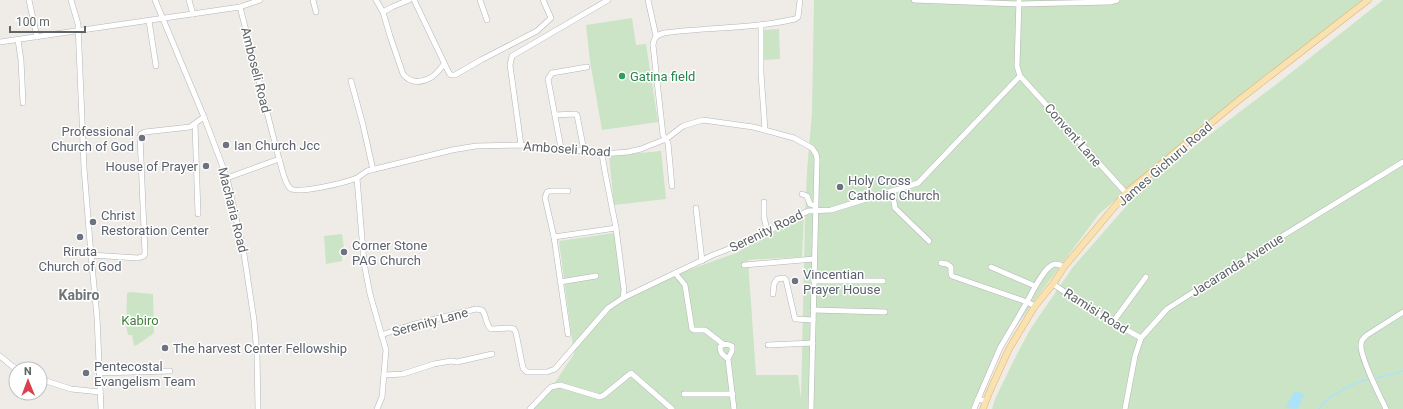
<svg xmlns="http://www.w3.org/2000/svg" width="1403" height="409" viewBox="0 0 1403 409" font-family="Roboto,sans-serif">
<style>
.green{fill:#cae4c5}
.water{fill:#ade3f8}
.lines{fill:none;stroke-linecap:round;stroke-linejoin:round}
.stream{stroke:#ade3f8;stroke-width:1.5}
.minor-casing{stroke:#b2b5b8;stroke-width:6}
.major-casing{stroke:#e7b068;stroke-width:7}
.minor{stroke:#fff;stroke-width:5}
.major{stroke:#f9e2b2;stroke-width:6}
.leisure-dot{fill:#2e9e5b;stroke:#fff;stroke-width:1.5}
.worship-dot{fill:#6b7280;stroke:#fff;stroke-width:1.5}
.labels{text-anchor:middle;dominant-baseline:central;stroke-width:3;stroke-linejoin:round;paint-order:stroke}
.street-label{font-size:13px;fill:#5e6366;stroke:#fff}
.leisure-label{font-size:13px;fill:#27864d;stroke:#fff;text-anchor:start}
.worship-label{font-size:13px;fill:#5b616d;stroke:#fff;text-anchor:start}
.park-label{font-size:13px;fill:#427f3b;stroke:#fff}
.neighbourhood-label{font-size:14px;font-weight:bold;fill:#6f7578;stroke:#fff}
</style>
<rect width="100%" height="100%" fill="#efece7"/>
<g class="green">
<polygon points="814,0 1370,0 1164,161 1171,164 1278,83 1383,0 1403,0 1403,409 992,409 995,399 1017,354 1031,328 1073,267 1136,195 1130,188 1099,214 1038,296 1013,331 989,370 971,409 528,409 556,381 574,354 559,241 614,233 626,294 647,285 736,253 804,216 802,257 748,260 756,375 798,375 801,399 805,219 807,171 812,112"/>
<polygon points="632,18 636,45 646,44 658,122 602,130 590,61 586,25"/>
<polygon points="779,29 780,59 763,60 762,30"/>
<polygon points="661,151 666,199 614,205 609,156"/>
<polygon points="342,234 345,256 342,257 342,261 326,264 324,236"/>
<polygon points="130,292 153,294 154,333 137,345 134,346 132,335 128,335 126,325 127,293"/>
</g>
<polygon class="water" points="1294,391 1304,394 1298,409 1286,408"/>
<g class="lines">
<g class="stream">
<polyline points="1377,378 1403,371"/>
<path d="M1319 409C1325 397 1355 382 1368 379"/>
</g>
<defs>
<g id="minor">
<polyline points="29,0 37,37"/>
<polyline points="71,0 78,24 84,168 91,255"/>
<polyline points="155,0 204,117 227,178 244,254 254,320 257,355 258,409"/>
<polyline points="189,0 193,14"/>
<polyline points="313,0 316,12"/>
<path d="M376 0 383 12 390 36 403 74C410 83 420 83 430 78 435 76 441 68 444 64"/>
<polyline points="414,0 449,73 451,75 455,75 481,60 537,31 551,18 543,0"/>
<polyline points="480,0 487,20"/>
<polyline points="648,0 656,36"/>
<polyline points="914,0 1018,4 1110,2 1117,0"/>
<polyline points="1019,0 1017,66 1020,76 1126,193"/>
<path d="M240 7 279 159C282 168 284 182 290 188 297 195 347 182 357 178 360 176 364 173 367 171L452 150 476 146 521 145 584 151 602 154 628 152 641 149 666 139 683 126 703 120 753 127 794 138 812 148 816 154 817 159 811 409"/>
<polyline points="383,12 392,7 409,0"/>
<polyline points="149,21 156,66"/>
<polyline points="761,25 761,73 765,130"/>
<polyline points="18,40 21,60 23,103"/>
<polyline points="0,42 240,7 260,0"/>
<polyline points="351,81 363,125 373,170"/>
<polyline points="555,115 575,114 577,115 584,151"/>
<polyline points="195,124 198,214"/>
<polyline points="521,145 510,65 512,56 608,0"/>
<polyline points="561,148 548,79 552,73 587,67"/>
<polyline points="602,154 605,172 616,228 624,290 623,298"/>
<polyline points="227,178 279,159"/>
<polyline points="357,178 364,263 370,294 386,350 382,397 377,409"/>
<path d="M672 186 668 143 663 135 653 45C654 37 657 35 664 33 708 27 752 29 795 19L798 17 800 0"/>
<polyline points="568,191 550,191 547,192 545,198 554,237 568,334"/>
<polyline points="892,191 895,208 929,241"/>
<polyline points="802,194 807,196 810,204 815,206"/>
<polyline points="764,202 764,217 767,230"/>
<polyline points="696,208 702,261"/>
<polyline points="554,237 616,228"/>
<polyline points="941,263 947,264 951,267 951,274 952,276 1027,302 1000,348 978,399"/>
<polyline points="744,265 814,259"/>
<polyline points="991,267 1035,286"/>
<polyline points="675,273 685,285 692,329 694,330 705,330 723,344"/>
<polyline points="814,281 883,281"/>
<polyline points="560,282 596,276"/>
<polyline points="1053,284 1088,308 1141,338"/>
<polyline points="773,294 774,284 777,279 784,278 786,280 795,319 813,320"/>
<path d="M1035 306 1027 302C1032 293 1044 266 1055 264 1058 264 1061 265 1064 267"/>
<polyline points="813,310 885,312"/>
<polyline points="1113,322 1146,277"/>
<path d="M381 335 411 325 476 309 482 310C487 316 485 324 491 329L510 328 514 329 516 333 523 368 527 372H547L555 369 608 308 623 298 713 255 749 241 808 211 831 210 918 183 1020 76"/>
<polyline points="768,345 813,343"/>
<polyline points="0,356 12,366 17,369"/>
<path d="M728 359C723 355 720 353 720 347 724 343 727 344 732 346V351L728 359 734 409"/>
<polyline points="99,373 170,371"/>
<polyline points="384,375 403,374 434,364 451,361 457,362 492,354"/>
<polyline points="40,379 71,389 100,392"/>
<polyline points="684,394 733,394"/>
<polyline points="101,409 97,317 91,255 138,258 144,256 145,253 140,136 141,134 145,132 190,127 204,117"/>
<polyline points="530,409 551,387 560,385 600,397 604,395 631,373 672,409"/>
<polyline points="974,409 978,399 986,401"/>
<polyline points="1125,409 1135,356 1141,338 1167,309 1253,254 1403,162"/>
<path d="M1386 409C1380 396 1360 358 1361 345 1361 341 1363 338 1367 335L1403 312"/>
</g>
<polyline id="major" points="983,409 989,393 1009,349 1035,306 1053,284 1064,267 1126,193 1239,100 1368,0"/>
</defs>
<use href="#minor" class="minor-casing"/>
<use href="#major" class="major-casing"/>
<use href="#minor" class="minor"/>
<use href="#major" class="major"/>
</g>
<circle class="leisure-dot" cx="622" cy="76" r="4"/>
<g class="worship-dot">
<circle cx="142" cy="138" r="4"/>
<circle cx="226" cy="145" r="4"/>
<circle cx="206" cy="166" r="4"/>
<circle cx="840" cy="187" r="4"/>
<circle cx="93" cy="222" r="4"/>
<circle cx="80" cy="237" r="4"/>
<circle cx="344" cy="252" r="4"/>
<circle cx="795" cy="281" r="4"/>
<circle cx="165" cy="348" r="4"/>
<circle cx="86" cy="373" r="4"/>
</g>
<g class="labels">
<g class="street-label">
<text transform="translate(256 70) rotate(76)">Amboseli Road</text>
<text transform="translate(1073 135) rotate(49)">Convent Lane</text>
<text transform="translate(567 149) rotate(4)">Amboseli Road</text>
<text transform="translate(1165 164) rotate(-41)">James Gichuru Road</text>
<text transform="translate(233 210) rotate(76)">Macharia Road</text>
<text transform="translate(766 231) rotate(-26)">Serenity Road</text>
<text transform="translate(1237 265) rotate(-32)">Jacaranda Avenue</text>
<text transform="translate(1096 311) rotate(32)">Ramisi Road</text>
<text transform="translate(430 322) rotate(-15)">Serenity Lane</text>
</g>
<g class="leisure-label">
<text x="630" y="76">Gatina field</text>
</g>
<g class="worship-label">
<text x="134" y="131" text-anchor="end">Professional<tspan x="134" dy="15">Church of God</tspan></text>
<text x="234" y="145">Ian Church Jcc</text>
<text x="198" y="166" text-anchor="end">House of Prayer</text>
<text x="848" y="180">Holy Cross<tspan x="848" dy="15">Catholic Church</tspan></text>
<text x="101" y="215">Christ<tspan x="101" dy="15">Restoration Center</tspan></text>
<text x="352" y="245">Corner Stone<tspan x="352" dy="15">PAG Church</tspan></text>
<text x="80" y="251" text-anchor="middle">Riruta<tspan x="80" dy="15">Church of God</tspan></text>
<text x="803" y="274">Vincentian<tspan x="803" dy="15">Prayer House</tspan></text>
<text x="173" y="348">The harvest Center Fellowship</text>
<text x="94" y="366">Pentecostal<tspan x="94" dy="15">Evangelism Team</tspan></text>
</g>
<g class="park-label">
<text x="140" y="320">Kabiro</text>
</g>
<g class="neighbourhood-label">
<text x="79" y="295">Kabiro</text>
</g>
</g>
<g transform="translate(28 381) rotate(359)"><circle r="19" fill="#ffffff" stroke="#bfc1c2"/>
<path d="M0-3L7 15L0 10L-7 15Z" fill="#dc404c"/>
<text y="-6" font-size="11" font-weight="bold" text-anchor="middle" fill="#5e6366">N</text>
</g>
<path d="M10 26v6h75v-6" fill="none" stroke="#5e6366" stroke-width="2"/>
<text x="16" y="26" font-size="12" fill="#5e6366" stroke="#ffffff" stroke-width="3" paint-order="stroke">100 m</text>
</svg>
